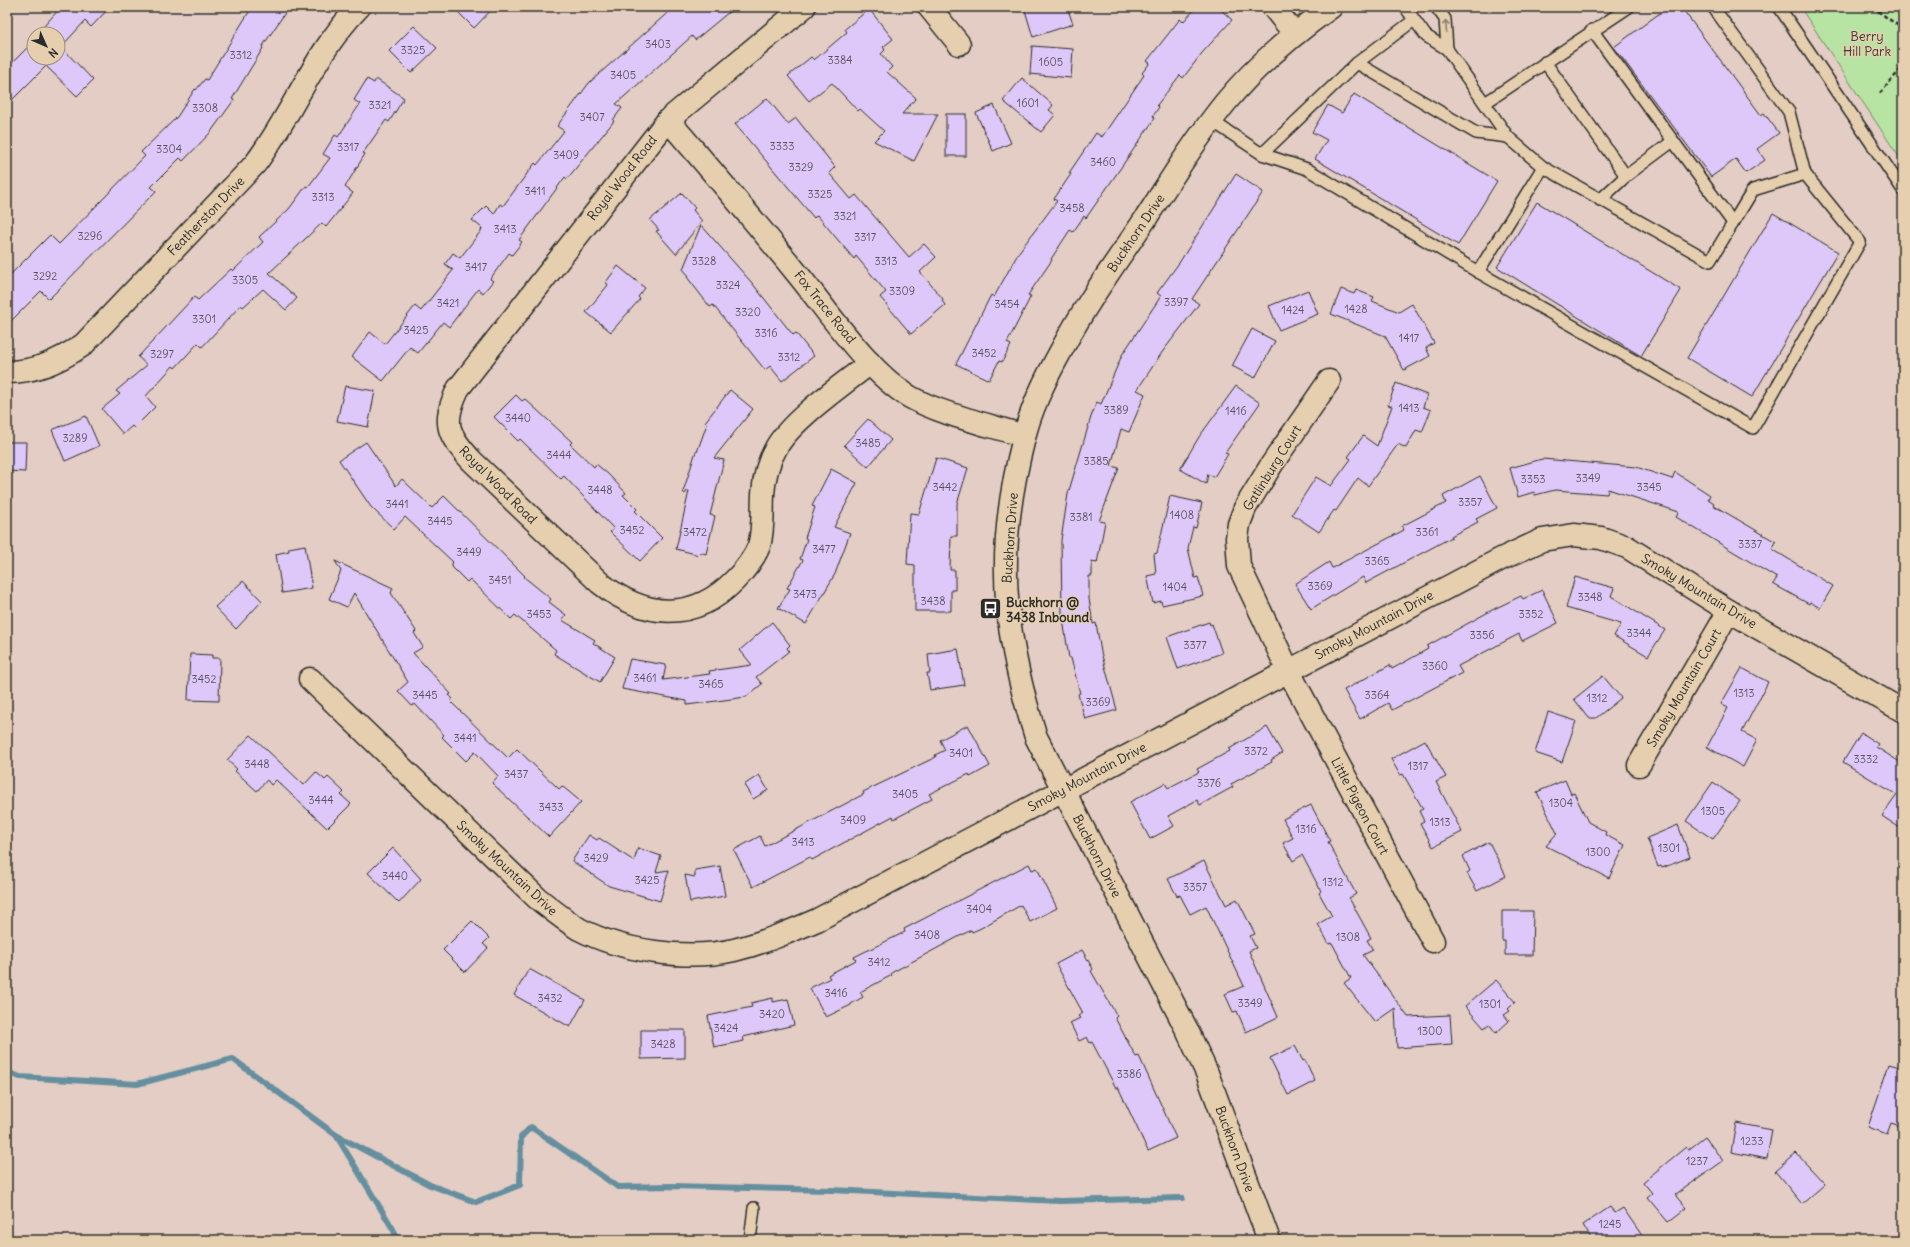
<svg xmlns="http://www.w3.org/2000/svg" width="1910" height="1247" viewBox="0 0 1910 1247" font-family="Delius,sans-serif">
<style>
.green{fill:#b7e4a2;stroke:#718866}
.lines{fill:none;stroke-linecap:round;stroke-linejoin:round}
.stream{stroke:#658f9f;stroke-width:6}
.building{fill:#dec8f9;stroke:#2b2b2b}
.lane-casing{stroke:#2b2b2b;stroke-width:14}
.street-casing{stroke:#2b2b2b;stroke-width:25}
.secondary-casing{stroke:#2b2b2b;stroke-width:25}
.path{stroke:#2b2b2b;stroke-width:2.5;stroke-dasharray:4 3;stroke-linecap:butt}
.lane{stroke:#e5cfae;stroke-width:11}
.street{stroke:#e5cfae;stroke-width:22}
.secondary{stroke:#e5cfae;stroke-width:22}
.oneway{stroke:#887d6c}
.labels{text-anchor:middle;dominant-baseline:central;stroke-width:3;stroke-linejoin:round;paint-order:stroke}
.number-label{font-size:11px;fill:#58525e}
.park-label{font-size:13px;fill:#393e37;stroke:#e5cfae}
.street-label{font-size:13px;fill:#2b2b2b;stroke:#e5cfae}
.poi-label{font-size:13px;font-weight:bold;fill:#2b2b2b;stroke:#e5cfae;text-anchor:start}
</style>
<rect width="100%" height="100%" fill="#e3cdc4"/>
<filter id="ink" filterUnits="userSpaceOnUse"><feTurbulence type="fractalNoise" baseFrequency=".025" numOctaves="2"/><feDisplacementMap in="SourceGraphic" scale="8" xChannelSelector="R" yChannelSelector="G"/><feConvolveMatrix kernelMatrix="1 2 1 2 8 2 1 2 1" color-interpolation-filters="sRGB"/></filter>
<g filter="url(#ink)">
<polygon class="green" points="1800,7 1903,7 1903,163"/>
<g class="lines">
<g class="stream">
<polyline points="7,1072 20,1077 137,1084 233,1059 336,1135 393,1229 398,1240"/>
<polyline points="336,1135 430,1185 476,1202 520,1185 521,1137 531,1127 618,1187 672,1186 831,1190 1060,1201 1182,1198"/>
</g>
</g>
<g class="building">
<polygon points="61,7 110,7 91,27 85,21 61,47 93,80 77,96 46,66 7,105 7,68 34,41 34,58 58,58 58,34 37,34"/>
<polygon points="252,7 289,7 262,47 263,48 232,99 234,100 210,133 183,161 180,158 151,187 156,191 49,299 41,291 7,325 7,278 50,235 59,244 145,156 141,152 177,117 195,89 196,90 205,79 207,80"/>
<polygon points="453,7 494,7 474,28"/>
<polygon points="674,7 735,7 695,40 692,36 616,104 622,108 613,120 614,121 567,179 565,177 519,240 522,242 512,255 509,253 490,279 493,281 483,293 478,289 449,327 443,322 418,353 410,347 383,381 352,357 370,332 385,344 415,306 421,311 453,270 445,264 453,253 460,258 481,231 482,228 472,220 486,206 494,214 500,204 503,206 535,163 537,165 564,131 557,126 589,83"/>
<polygon points="1024,7 1067,7 1073,24 1033,37"/>
<polygon points="1197,7 1218,7 1232,20 1202,53 1183,78 1180,75 1157,105 1159,107 1153,116 1155,118 1140,140 1086,218 1084,216 1073,232 1070,230 1051,259 1052,260 1028,295 1031,296 1007,343 1011,345 1002,362 999,361 989,380 956,364 991,295 994,297 1019,252 1057,201 1054,199 1071,174 1069,173 1096,133 1102,137 1144,75 1142,73 1150,63 1147,61 1180,19 1183,22"/>
<polygon points="1668,7 1681,7 1761,115 1764,113 1779,133 1757,149 1765,160 1746,173 1736,159 1711,177 1614,47"/>
<polygon points="869,9 893,39 883,47 885,50 881,54 892,67 887,72 916,98 902,114 938,114 914,161 874,141 884,131 860,109 858,111 832,83 809,101 788,76 811,57 814,60 847,32 845,29"/>
<polygon points="414,26 437,48 411,73 389,51"/>
<polygon points="1032,46 1073,49 1071,78 1030,74"/>
<polygon points="1022,78 1053,105 1049,110 1055,115 1041,132 1003,101"/>
<polygon points="367,79 374,83 376,79 404,98 389,122 386,120 363,153 365,154 345,187 353,193 326,227 322,223 269,273 297,298 286,310 263,289 243,307 241,305 202,347 198,343 175,368 173,366 146,396 155,407 134,428 132,426 123,434 102,409 120,394 116,391 147,365 138,357 194,297 198,300 231,269 233,271 263,242 259,237 289,209 306,186 308,187 330,158 323,154 335,135 338,137 360,104 354,100"/>
<polygon points="1354,94 1497,181 1458,245 1315,159 1327,140 1312,132 1328,105 1342,113"/>
<polygon points="767,98 788,124 796,118 835,167 829,173 851,199 856,195 909,257 924,244 936,257 920,272 943,299 942,301 945,305 911,334 880,297 886,292 856,256 854,259 817,215 814,218 735,124"/>
<polygon points="994,105 1011,143 993,151 976,113"/>
<rect x="946" y="114" width="20" height="42"/>
<polygon points="1236,174 1263,192 1192,299 1199,304 1163,351 1137,390 1145,394 1129,432 1121,429 1111,466 1119,468 1099,521 1105,522 1097,563 1092,562 1092,576 1089,576 1089,599 1093,624 1096,623 1101,652 1117,710 1085,719 1078,694 1080,693 1071,658 1069,658 1062,613 1061,540 1068,494 1091,417 1097,402 1101,404 1122,355 1161,296 1157,293 1179,263"/>
<polygon points="682,193 695,208 693,210 702,221 676,254 656,231 659,230 650,220"/>
<polygon points="1537,202 1681,290 1641,356 1497,267"/>
<polygon points="1773,213 1838,252 1752,397 1687,358"/>
<polygon points="701,225 752,283 793,335 796,333 814,356 782,381 770,366 765,370 713,305 710,307 687,277 689,276 683,269"/>
<polygon points="618,266 645,288 638,297 640,299 611,332 586,312 608,285 606,282"/>
<polygon points="1341,289 1354,294 1356,290 1374,297 1372,301 1399,312 1412,304 1434,343 1426,348 1430,356 1404,370 1385,336 1331,314"/>
<polygon points="1308,290 1318,314 1279,330 1269,306"/>
<polygon points="1252,329 1275,341 1255,378 1232,366"/>
<polygon points="1396,383 1427,395 1423,407 1431,410 1422,432 1416,430 1406,448 1398,444 1368,486 1358,478 1336,511 1334,510 1319,532 1292,514 1316,477 1331,486 1351,459 1348,457 1363,436 1377,446 1392,406 1388,405"/>
<polygon points="345,386 375,391 368,427 337,421"/>
<polygon points="1236,386 1260,403 1225,453 1228,454 1214,477 1208,474 1206,484 1180,469 1199,437"/>
<polygon points="730,390 753,409 714,458 724,460 710,515 715,516 706,554 700,552 699,555 676,549 689,491 687,491 685,494 683,492 696,451 697,452 707,424 705,422"/>
<polygon points="516,395 522,401 525,399 572,442 570,444 594,467 596,464 608,474 626,493 623,495 637,509 635,511 662,538 640,561 610,532 614,529 564,476 561,479 520,439 518,441 494,417"/>
<polygon points="86,416 99,446 65,461 52,430"/>
<polygon points="868,419 891,440 868,467 844,445"/>
<polygon points="7,442 26,442 25,472 7,471"/>
<polygon points="366,442 396,486 402,479 432,508 444,496 525,576 524,577 551,599 549,602 566,615 562,620 595,640 593,643 615,657 600,682 554,654 556,650 515,615 511,619 470,579 467,582 450,565 453,562 405,517 394,529 371,507 339,460"/>
<polygon points="936,458 968,468 957,504 957,536 951,536 950,570 955,570 955,590 951,590 951,611 915,611 915,565 907,564 910,513 919,514"/>
<polygon points="1542,459 1636,467 1672,479 1675,472 1710,495 1708,499 1714,503 1713,505 1776,542 1772,549 1833,586 1820,608 1810,602 1809,604 1773,584 1777,578 1676,517 1679,512 1608,489 1607,494 1555,490 1535,495 1534,492 1518,497 1510,468"/>
<polygon points="831,469 857,483 834,527 850,533 835,574 806,624 778,608 790,589 787,588 803,560 800,559 807,539 805,538 815,507 812,506"/>
<polygon points="1480,476 1497,508 1476,519 1478,522 1451,536 1452,537 1366,583 1363,577 1311,609 1295,584 1329,562 1332,568 1404,530 1402,526 1446,503 1443,496"/>
<polygon points="1170,496 1202,503 1196,528 1193,527 1188,548 1195,578 1198,577 1203,596 1162,605 1161,601 1153,603 1147,576 1156,574 1154,554 1157,553"/>
<polygon points="305,545 312,588 282,593 276,554 289,551 289,548"/>
<polygon points="335,561 393,588 391,593 416,631 414,633 423,647 413,653 451,694 449,695 453,699 450,701 508,758 517,749 559,789 562,786 581,802 549,837 492,783 498,776 475,752 466,761 442,737 444,735 415,704 412,706 398,691 408,682 354,593 347,607 329,599 341,571"/>
<polygon points="1575,577 1614,588 1611,596 1665,630 1648,656 1614,636 1621,624 1566,608"/>
<polygon points="243,581 262,601 236,629 215,607"/>
<polygon points="1542,590 1558,623 1522,641 1519,634 1458,666 1462,673 1426,692 1392,710 1388,703 1360,719 1344,690 1390,665 1392,669 1428,649 1427,646 1494,609 1521,596 1523,599"/>
<polygon points="772,622 790,645 787,648 789,651 756,677 762,684 746,697 687,705 687,701 622,689 630,659 666,665 663,680 710,674 709,671 752,665 740,650"/>
<polygon points="1209,622 1210,625 1212,624 1222,653 1178,669 1167,637"/>
<polygon points="958,649 964,685 930,690 927,673 930,673 928,654"/>
<polygon points="190,654 212,655 212,658 220,658 219,701 188,700"/>
<polygon points="1742,668 1768,682 1742,732 1757,740 1743,767 1707,747 1728,708 1721,704"/>
<polygon points="1603,676 1621,698 1596,718 1589,718 1574,699"/>
<polygon points="1548,712 1576,721 1562,762 1535,753"/>
<polygon points="968,725 990,766 970,777 969,774 929,794 932,799 894,819 893,816 812,860 810,857 753,887 734,850 760,836 765,846 864,794 863,792 936,757 935,755 945,750 940,740"/>
<polygon points="1267,727 1282,753 1271,760 1272,762 1231,784 1233,787 1200,805 1197,800 1168,816 1174,826 1150,839 1130,802 1165,783 1168,788 1199,772 1197,769 1230,751 1229,749"/>
<polygon points="1861,733 1878,744 1876,747 1903,764 1903,830 1882,816 1897,795 1843,762"/>
<polygon points="251,735 304,785 316,772 325,780 328,777 344,792 341,795 351,804 327,828 276,780 271,785 267,780 257,791 235,771 237,769 227,760"/>
<polygon points="1425,740 1446,777 1436,782 1462,832 1433,847 1420,823 1424,821 1419,811 1423,809 1403,774 1400,775 1391,759"/>
<polygon points="759,775 768,790 753,799 744,785"/>
<polygon points="1565,780 1571,794 1574,793 1588,822 1606,832 1605,835 1625,845 1609,878 1546,846 1557,833 1537,792"/>
<polygon points="1713,782 1740,801 1713,839 1686,821"/>
<polygon points="1311,805 1330,841 1328,842 1356,894 1349,898 1371,938 1367,940 1373,950 1363,955 1408,1017 1450,1015 1452,1044 1397,1048 1395,1008 1375,1022 1344,983 1351,978 1332,943 1329,944 1318,924 1332,916 1319,893 1321,891 1302,855 1293,861 1283,843 1293,838 1283,819"/>
<polygon points="1678,825 1690,857 1662,868 1661,866 1658,867 1647,838"/>
<polygon points="589,835 597,840 599,838 634,861 638,848 661,856 656,872 669,870 660,901 609,886 572,861"/>
<polygon points="1489,842 1506,876 1477,891 1467,873 1470,871 1463,856"/>
<polygon points="393,848 421,879 399,903 368,873"/>
<polygon points="1204,861 1226,905 1237,899 1255,934 1250,936 1256,948 1249,951 1278,1017 1246,1032 1237,1011 1233,1012 1225,994 1244,986 1206,906 1190,914 1180,895 1177,896 1168,879"/>
<polygon points="1029,864 1032,870 1037,868 1057,908 1030,922 1021,905 981,928 972,932 971,930 891,973 892,975 860,992 863,997 851,1004 851,1005 826,1017 810,988 830,978 828,975 856,960 854,957 905,932 904,929"/>
<polygon points="720,866 725,896 690,902 685,875 695,877 695,870"/>
<polygon points="1502,911 1533,911 1532,955 1505,955 1505,941 1502,941"/>
<polygon points="472,921 489,938 483,944 488,948 465,972 443,950"/>
<polygon points="1082,950 1093,969 1091,971 1117,1016 1115,1018 1136,1057 1139,1056 1176,1138 1148,1151 1118,1087 1116,1088 1092,1042 1090,1043 1087,1037 1079,1041 1070,1023 1080,1018 1078,1016 1083,1013 1056,964"/>
<polygon points="529,969 585,1000 570,1027 514,995"/>
<polygon points="1496,980 1515,1002 1508,1009 1510,1011 1504,1015 1509,1021 1496,1033 1489,1024 1484,1028 1465,1006"/>
<polygon points="773,998 773,1002 788,999 794,1025 743,1037 744,1041 714,1047 708,1016 752,1007 751,1003"/>
<polygon points="641,1030 685,1030 685,1058 641,1059"/>
<polygon points="1295,1046 1303,1061 1305,1060 1315,1081 1288,1095 1270,1058"/>
<polygon points="1889,1064 1903,1068 1903,1127 1891,1123 1887,1134 1868,1127"/>
<polygon points="1736,1123 1772,1130 1767,1159 1731,1152"/>
<polygon points="1705,1137 1723,1161 1675,1195 1686,1208 1668,1222 1647,1197 1652,1193 1643,1182 1686,1147 1688,1150"/>
<polygon points="1796,1153 1825,1184 1802,1204 1775,1171"/>
<polygon points="1610,1207 1615,1213 1623,1208 1645,1240 1592,1240 1583,1225"/>
</g>
<g class="lines">
<defs>
<g id="lane">
<polyline points="1405,7 1426,36 1447,49 1508,137 1543,167 1710,261 1733,223 1592,30"/>
<polyline points="1436,7 1445,19 1447,49"/>
<polyline points="1779,7 1903,190"/>
<polyline points="1545,62 1626,176 1600,200"/>
<polyline points="1357,63 1476,133 1508,137"/>
<polyline points="1485,103 1629,7"/>
<polyline points="1212,121 1262,154 1307,169 1478,272 1753,428 1860,242 1805,174 1789,112 1713,7"/>
<polyline points="1262,154 1357,63 1414,20"/>
<polyline points="1626,176 1673,141"/>
<polyline points="1733,223 1753,190 1805,174"/>
<polyline points="1478,272 1543,167"/>
<polyline points="750,1240 754,1208"/>
</g>
<g id="street">
<path d="M804 7 668 120 458 389C442 423 447 434 472 461L600 583C644 618 693 623 735 580 744 571 754 558 759 546 764 529 762 511 763 494 764 479 768 462 776 448 791 420 844 384 870 363"/>
<polyline points="929,7 959,44"/>
<polyline points="1273,7 1294,33"/>
<path d="M668 120C713 172 757 224 800 277 830 314 869 373 910 397 940 414 990 425 1024 436"/>
<path d="M7 372C36 372 59 361 83 345L255 164C293 114 314 53 359 7"/>
<polyline points="1329,381 1272,464 1245,508 1239,524 1237,538 1239,566 1288,670 1433,941"/>
<path d="M310 679 537 898C551 909 564 920 579 929 621 951 687 961 734 950 763 943 789 932 817 920L1501 559 1542 540 1574 535 1601 538 1627 547 1729 611 1903 711"/>
<polyline points="1639,765 1729,611"/>
</g>
<path id="secondary" d="M1269 1240 1207 1073 1186 1028 1036 737C1023 696 1012 652 1008 609 1002 554 1010 492 1024 438 1030 411 1048 374 1062 349 1086 303 1117 261 1146 218 1171 179 1196 139 1225 103 1255 66 1292 35 1331 7"/>
</defs>
<use href="#lane" class="lane-casing"/>
<use href="#street" class="street-casing"/>
<use href="#secondary" class="secondary-casing"/>
<g class="path">
<polyline points="1872,7 1903,29"/>
<polyline points="1880,93 1903,67"/>
</g>
<use href="#lane" class="lane"/>
<use href="#street" class="street"/>
<use href="#secondary" class="secondary"/>
</g>
<defs><path id="oneway-shaft" d="M-6 0H5M1.5-3L5.5 0L1.5 3" fill="none" stroke-width="1.6" stroke-linecap="round" stroke-linejoin="round"/></defs>
<use class="oneway" href="#oneway-shaft" transform="translate(1446 26) rotate(-95)"/>
</g>
<defs>
<symbol id="bus-square" viewBox="-11 -11 22 22"><rect x="-9" y="-9" width="18" height="18" rx="4" fill="#2b2b2b" stroke="#e5cfae"/><path d="M-5-6H5V4H4V6H2V4H-2V6H-4V4H-5ZM-3.5-4V0h7V-4ZM-3.5 1.2v1.5H-2V1.2ZM2 1.2v1.5H3.5V1.2Z" fill="#fff"/></symbol>
</defs>
<g fill-rule="evenodd">
<use href="#bus-square" x="978" y="596" width="25" height="25"/>
</g>
<g class="labels">
<g class="number-label">
<text x="658" y="44">3403</text>
<text x="413" y="50">3325</text>
<text x="241" y="55">3312</text>
<text x="840" y="60">3384</text>
<text x="1051" y="62">1605</text>
<text x="623" y="75">3405</text>
<text x="1028" y="103">1601</text>
<text x="380" y="105">3321</text>
<text x="205" y="108">3308</text>
<text x="592" y="117">3407</text>
<text x="782" y="146">3333</text>
<text x="348" y="147">3317</text>
<text x="169" y="149">3304</text>
<text x="566" y="155">3409</text>
<text x="1103" y="162">3460</text>
<text x="801" y="167">3329</text>
<text x="535" y="191">3411</text>
<text x="820" y="194">3325</text>
<text x="323" y="197">3313</text>
<text x="1072" y="208">3458</text>
<text x="845" y="216">3321</text>
<text x="505" y="229">3413</text>
<text x="90" y="236">3296</text>
<text x="865" y="237">3317</text>
<text x="704" y="261">3328</text>
<text x="886" y="261">3313</text>
<text x="476" y="267">3417</text>
<text x="45" y="276">3292</text>
<text x="245" y="280">3305</text>
<text x="728" y="285">3324</text>
<text x="902" y="291">3309</text>
<text x="1176" y="302">3397</text>
<text x="448" y="303">3421</text>
<text x="1007" y="304">3454</text>
<text x="1356" y="309">1428</text>
<text x="1293" y="310">1424</text>
<text x="748" y="312">3320</text>
<text x="204" y="319">3301</text>
<text x="416" y="330">3425</text>
<text x="766" y="333">3316</text>
<text x="1409" y="338">1417</text>
<text x="984" y="353">3452</text>
<text x="162" y="354">3297</text>
<text x="789" y="357">3312</text>
<text x="1409" y="408">1413</text>
<text x="1116" y="410">3389</text>
<text x="1236" y="411">1416</text>
<text x="518" y="418">3440</text>
<text x="75" y="438">3289</text>
<text x="868" y="443">3485</text>
<text x="559" y="455">3444</text>
<text x="1096" y="461">3385</text>
<text x="1588" y="478">3349</text>
<text x="1533" y="479">3353</text>
<text x="945" y="487">3442</text>
<text x="1649" y="487">3345</text>
<text x="600" y="490">3448</text>
<text x="1470" y="502">3357</text>
<text x="397" y="504">3441</text>
<text x="1182" y="515">1408</text>
<text x="1081" y="517">3381</text>
<text x="440" y="521">3445</text>
<text x="632" y="530">3452</text>
<text x="695" y="532">3472</text>
<text x="1427" y="532">3361</text>
<text x="1750" y="544">3337</text>
<text x="824" y="549">3477</text>
<text x="469" y="552">3449</text>
<text x="1377" y="561">3365</text>
<text x="500" y="580">3451</text>
<text x="1320" y="586">3369</text>
<text x="1175" y="587">1404</text>
<text x="805" y="594">3473</text>
<text x="1590" y="597">3348</text>
<text x="933" y="601">3438</text>
<text x="539" y="614">3453</text>
<text x="1531" y="614">3352</text>
<text x="1639" y="633">3344</text>
<text x="1482" y="635">3356</text>
<text x="1195" y="645">3377</text>
<text x="1435" y="666">3360</text>
<text x="645" y="678">3461</text>
<text x="204" y="679">3452</text>
<text x="711" y="684">3465</text>
<text x="1744" y="693">1313</text>
<text x="425" y="695">3445</text>
<text x="1377" y="695">3364</text>
<text x="1597" y="698">1312</text>
<text x="1098" y="702">3369</text>
<text x="465" y="738">3441</text>
<text x="1256" y="751">3372</text>
<text x="961" y="753">3401</text>
<text x="1866" y="759">3332</text>
<text x="257" y="764">3448</text>
<text x="1418" y="766">1317</text>
<text x="516" y="774">3437</text>
<text x="1209" y="783">3376</text>
<text x="905" y="794">3405</text>
<text x="321" y="800">3444</text>
<text x="1561" y="803">1304</text>
<text x="551" y="807">3433</text>
<text x="1713" y="811">1305</text>
<text x="853" y="820">3409</text>
<text x="1440" y="822">1313</text>
<text x="1306" y="829">1316</text>
<text x="803" y="842">3413</text>
<text x="1669" y="848">1301</text>
<text x="1598" y="852">1300</text>
<text x="596" y="858">3429</text>
<text x="395" y="876">3440</text>
<text x="647" y="880">3425</text>
<text x="1333" y="882">1312</text>
<text x="1195" y="887">3357</text>
<text x="979" y="909">3404</text>
<text x="927" y="935">3408</text>
<text x="1348" y="937">1308</text>
<text x="879" y="962">3412</text>
<text x="836" y="993">3416</text>
<text x="550" y="998">3432</text>
<text x="1250" y="1003">3349</text>
<text x="1490" y="1004">1301</text>
<text x="772" y="1014">3420</text>
<text x="726" y="1028">3424</text>
<text x="1430" y="1031">1300</text>
<text x="663" y="1044">3428</text>
<text x="1129" y="1074">3386</text>
<text x="1752" y="1141">1233</text>
<text x="1697" y="1161">1237</text>
<text x="1610" y="1224">1245</text>
</g>
<g class="park-label">
<text x="1867" y="36">Berry<tspan x="1867" dy="15">Hill Park</tspan></text>
</g>
<g class="street-label">
<text transform="translate(622 178) rotate(-52)">Royal Wood Road</text>
<text transform="translate(206 216) rotate(-46)">Featherston Drive</text>
<text transform="translate(1136 233) rotate(-56)">Buckhorn Drive</text>
<text transform="translate(825 307) rotate(51)">Fox Trace Road</text>
<text transform="translate(1272 468) rotate(-58)">Gatlinburg Court</text>
<text transform="translate(498 485) rotate(45)">Royal Wood Road</text>
<text transform="translate(1010 538) rotate(-86)">Buckhorn Drive</text>
<text transform="translate(1699 591) rotate(31)">Smoky Mountain Drive</text>
<text transform="translate(1374 625) rotate(-28)">Smoky Mountain Drive</text>
<text transform="translate(1684 688) rotate(-60)">Smoky Mountain Court</text>
<text transform="translate(1087 777) rotate(-28)">Smoky Mountain Drive</text>
<text transform="translate(1360 806) rotate(62)">Little Pigeon Court</text>
<text transform="translate(1097 856) rotate(63)">Buckhorn Drive</text>
<text transform="translate(507 868) rotate(43)">Smoky Mountain Drive</text>
<text transform="translate(1235 1149) rotate(70)">Buckhorn Drive</text>
</g>
<g class="poi-label">
<text x="1006" y="602">Buckhorn @<tspan x="1006" dy="15">3438 Inbound</tspan></text>
</g>
</g>
<rect width="1910" height="1247" fill="none" stroke="#e5cfae" stroke-width="24"/>
<rect x="12" y="12" width="1886" height="1223" fill="none" stroke="#2b2b2b" stroke-width="1.5" filter="url(#ink)"/>
<g transform="translate(46 46) rotate(135)"><circle r="19" fill="#e5cfae" stroke="#9b8d7a"/>
<path d="M0-3L7 15L0 10L-7 15Z" fill="#2b2b2b"/>
<text y="-6" font-size="11" font-weight="bold" text-anchor="middle" fill="#2b2b2b">N</text>
</g>
</svg>
